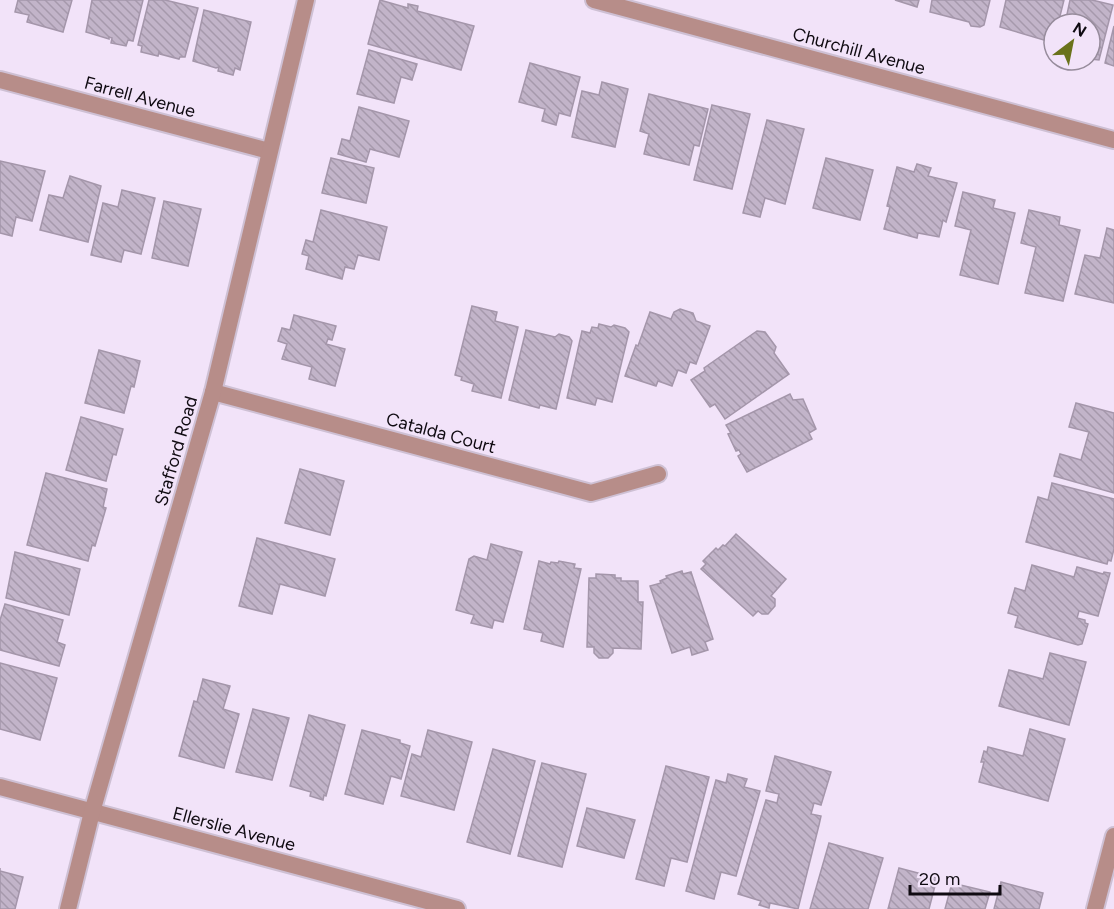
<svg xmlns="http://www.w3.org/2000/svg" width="1114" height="909" viewBox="0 0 1114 909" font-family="Figtree,sans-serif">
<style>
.building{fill:url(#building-back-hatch);stroke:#a496aa;stroke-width:1.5}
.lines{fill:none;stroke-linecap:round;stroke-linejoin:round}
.minor-casing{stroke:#cec0d4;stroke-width:20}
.minor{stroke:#b78d89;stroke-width:16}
.labels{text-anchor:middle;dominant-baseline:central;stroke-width:5;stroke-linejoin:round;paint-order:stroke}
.street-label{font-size:18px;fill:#0f0a11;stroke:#f2e3f9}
</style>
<defs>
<pattern id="building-back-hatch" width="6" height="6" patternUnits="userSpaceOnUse" patternTransform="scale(1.5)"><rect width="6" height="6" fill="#c2b4c9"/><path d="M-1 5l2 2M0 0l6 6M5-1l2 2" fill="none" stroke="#a699ac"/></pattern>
</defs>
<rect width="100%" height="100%" fill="#f2e3f9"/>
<g class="building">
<polygon points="18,0 72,0 63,32 27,22 29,15 15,12"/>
<polygon points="92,0 143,0 133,41 128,40 126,46 111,43 112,38 109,37 109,39 86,32"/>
<polygon points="149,0 165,0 198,8 185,57 180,57 179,59 160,54 159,52 158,56 141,52 142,46 138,45"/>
<polygon points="380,0 408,8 408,4 418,6 417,11 474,26 461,70 368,44"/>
<polygon points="895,0 919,0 917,7"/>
<polygon points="932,0 990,0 984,25 980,27 971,26 969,22 930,12"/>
<polygon points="1006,0 1064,0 1058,24 1054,24 1054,43 1000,27"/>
<polygon points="1070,0 1092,0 1113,5 1099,60 1090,59 1090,24 1065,24"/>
<polygon points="204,10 251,22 240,70 235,68 233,75 218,71 219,67 216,68 193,61"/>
<polygon points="1114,26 1114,66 1105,63"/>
<polygon points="369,50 417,64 412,80 401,77 394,103 357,94"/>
<polygon points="530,63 580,77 570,116 559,113 556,125 542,121 545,109 519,102"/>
<polygon points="602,82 628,89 615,147 572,137 582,91 599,95"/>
<polygon points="649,94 708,109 699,146 694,145 689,165 644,154 649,134 640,131"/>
<polygon points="712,105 750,114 732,189 694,180"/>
<polygon points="359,107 409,121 399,157 370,149 366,162 338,154 342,139 350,141"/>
<polygon points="767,120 804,129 785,204 765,198 760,217 743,213"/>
<polygon points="331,158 374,168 366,203 322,193"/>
<polygon points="826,158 873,170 860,220 813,208"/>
<polygon points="0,161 45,171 32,221 16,217 12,236 0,233"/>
<polygon points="917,164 931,168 928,176 957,183 946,222 943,220 939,237 918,233 917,238 884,229 890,207 887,206 897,167 914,172"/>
<polygon points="70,176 101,186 88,242 40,230 49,195 63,198"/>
<polygon points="122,190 155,198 141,254 124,250 121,262 91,255 103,203 118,207"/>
<polygon points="963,192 995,200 993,208 1015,213 998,284 960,275 971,230 955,226"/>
<polygon points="164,201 201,209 188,266 152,258"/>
<polygon points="321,210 387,227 379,260 358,255 354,269 345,267 342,279 306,269 309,256 302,254 306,240 313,242"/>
<polygon points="1029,210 1060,217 1059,225 1080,230 1063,301 1025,293 1036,247 1021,243"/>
<polygon points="1107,228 1114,230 1114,303 1075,294 1085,255 1100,258"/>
<polygon points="472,306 497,312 495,321 518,327 501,398 472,391 474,384 461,380 462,377 455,375"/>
<polygon points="680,309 693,313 696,321 710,326 696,364 690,362 686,373 678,370 672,386 658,381 656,386 625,376 636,345 638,346 650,312 671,319 674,312"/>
<polygon points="294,315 336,326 332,340 328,339 326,344 345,349 335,386 309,379 312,367 282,359 287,344 278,341 282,328 290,330"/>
<polygon points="599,324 611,327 614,325 625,328 629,332 612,402 597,398 595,405 567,398 582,331 590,333 592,327 598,328"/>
<polygon points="526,330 555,337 559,334 569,337 572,341 556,409 540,405 539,408 509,400"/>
<polygon points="757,331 765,332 776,347 774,353 789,374 725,419 715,404 710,407 691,380 705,371 704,368"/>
<polygon points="99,350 140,361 134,387 131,386 124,413 85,403"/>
<polygon points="790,394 793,400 803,399 816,429 809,433 812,439 747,472 738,456 741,454 739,450 736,451 728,434 731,433 726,425"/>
<polygon points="1076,403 1114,413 1114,493 1054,476 1060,454 1081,460 1089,432 1069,427"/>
<polygon points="81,417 123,429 116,455 113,454 106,481 66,470"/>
<polygon points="300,469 344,481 330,535 285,523"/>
<polygon points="46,473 107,489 103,507 106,508 95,546 92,545 88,561 27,545"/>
<polygon points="1052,483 1114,499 1114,549 1111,561 1108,560 1107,564 1026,542 1038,497 1048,500"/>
<polygon points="736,534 786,579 771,596 775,599 775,606 768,614 762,614 758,611 753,616 701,569 706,564 703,561 716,548 718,550 723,545 725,546"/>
<polygon points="257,538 335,559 325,596 280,584 272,614 239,606"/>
<polygon points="491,544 522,552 503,622 494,620 492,628 471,623 474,615 456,610 469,559 474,556 487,560"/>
<polygon points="15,552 80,569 69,615 6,598"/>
<polygon points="539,561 550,564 551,562 558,563 559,561 575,564 574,568 581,569 563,647 541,641 543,633 524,629"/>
<polygon points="1032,565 1074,577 1077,567 1103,574 1104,572 1110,573 1098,616 1079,611 1077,618 1085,620 1085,623 1088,624 1082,644 1078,645 1015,627 1018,616 1008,613 1015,588 1025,591"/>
<polygon points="682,571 683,574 691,572 713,639 705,642 708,650 692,655 690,647 672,653 650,586 661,583 660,581 667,578 666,576"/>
<polygon points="596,574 615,575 615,578 621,578 621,581 638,581 638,602 643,602 641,649 613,648 613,653 608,658 599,658 594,653 594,647 587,647 589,578 596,578"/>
<polygon points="5,604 63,620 57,642 65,645 59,666 0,650 0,620"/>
<polygon points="1050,653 1086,662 1069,725 999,706 1009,670 1043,679"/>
<polygon points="0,663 57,678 40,740 0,729"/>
<polygon points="203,679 230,686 223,709 239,714 224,768 179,756 194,701 197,702"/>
<polygon points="253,709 289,718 272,780 236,772"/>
<polygon points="309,715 345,725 326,796 324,795 323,800 310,796 311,792 290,786"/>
<polygon points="1030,729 1065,739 1048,801 979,782 984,762 981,762 984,751 987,752 988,747 1023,756"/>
<polygon points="362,730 400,740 400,743 410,746 401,779 391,776 383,804 345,794"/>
<polygon points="428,730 472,742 454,810 401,796 412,754 421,757"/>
<polygon points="493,749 535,761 510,854 467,842"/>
<polygon points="775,756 831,772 821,805 814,803 811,814 821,816 819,825 798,909 770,903 769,908 759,905 761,901 738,894 766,800 777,803 779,794 766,791"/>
<polygon points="542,763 586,774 562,867 518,856"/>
<polygon points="666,766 709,777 687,862 671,858 664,886 636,879"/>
<polygon points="728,774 747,779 744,787 760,791 736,876 721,872 714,899 686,891 716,780 726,783"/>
<polygon points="587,808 635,820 624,858 577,846"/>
<polygon points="829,843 883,858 868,909 810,909"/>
<polygon points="0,868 0,871 23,877 15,909 0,909"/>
<polygon points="899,868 937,878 929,909 888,909"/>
<polygon points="1001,882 1043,893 1039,909 994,909"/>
<polygon points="952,883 990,892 985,909 945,909"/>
</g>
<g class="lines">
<defs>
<g id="minor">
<polyline points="594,0 1114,140"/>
<polyline points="0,80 269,151"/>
<polyline points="213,392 591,493 658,474"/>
<polyline points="0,787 457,909"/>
<polyline points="68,909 92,812 213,392 306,0"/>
<polyline points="1095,909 1114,836"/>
</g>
</defs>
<use href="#minor" class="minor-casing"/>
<use href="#minor" class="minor"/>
</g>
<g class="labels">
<g class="street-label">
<text transform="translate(859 51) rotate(15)">Churchill Avenue</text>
<text transform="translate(140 97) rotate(15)">Farrell Avenue</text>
<text transform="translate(441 433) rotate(15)">Catalda Court</text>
<text transform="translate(176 451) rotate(-74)">Stafford Road</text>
<text transform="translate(234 829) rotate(15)">Ellerslie Avenue</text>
</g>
</g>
<g transform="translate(1072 42) rotate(32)"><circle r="28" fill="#f2e3f9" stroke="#978c9c" stroke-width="1.5"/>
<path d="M0-4.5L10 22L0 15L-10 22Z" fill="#6a721b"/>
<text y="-9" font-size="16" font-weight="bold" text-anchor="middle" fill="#0f0a11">N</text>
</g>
<path d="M910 885v9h90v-9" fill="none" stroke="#0f0a11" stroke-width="3"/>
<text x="919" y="885" font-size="18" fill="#0f0a11" stroke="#f2e3f9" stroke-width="4.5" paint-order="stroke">20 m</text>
</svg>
